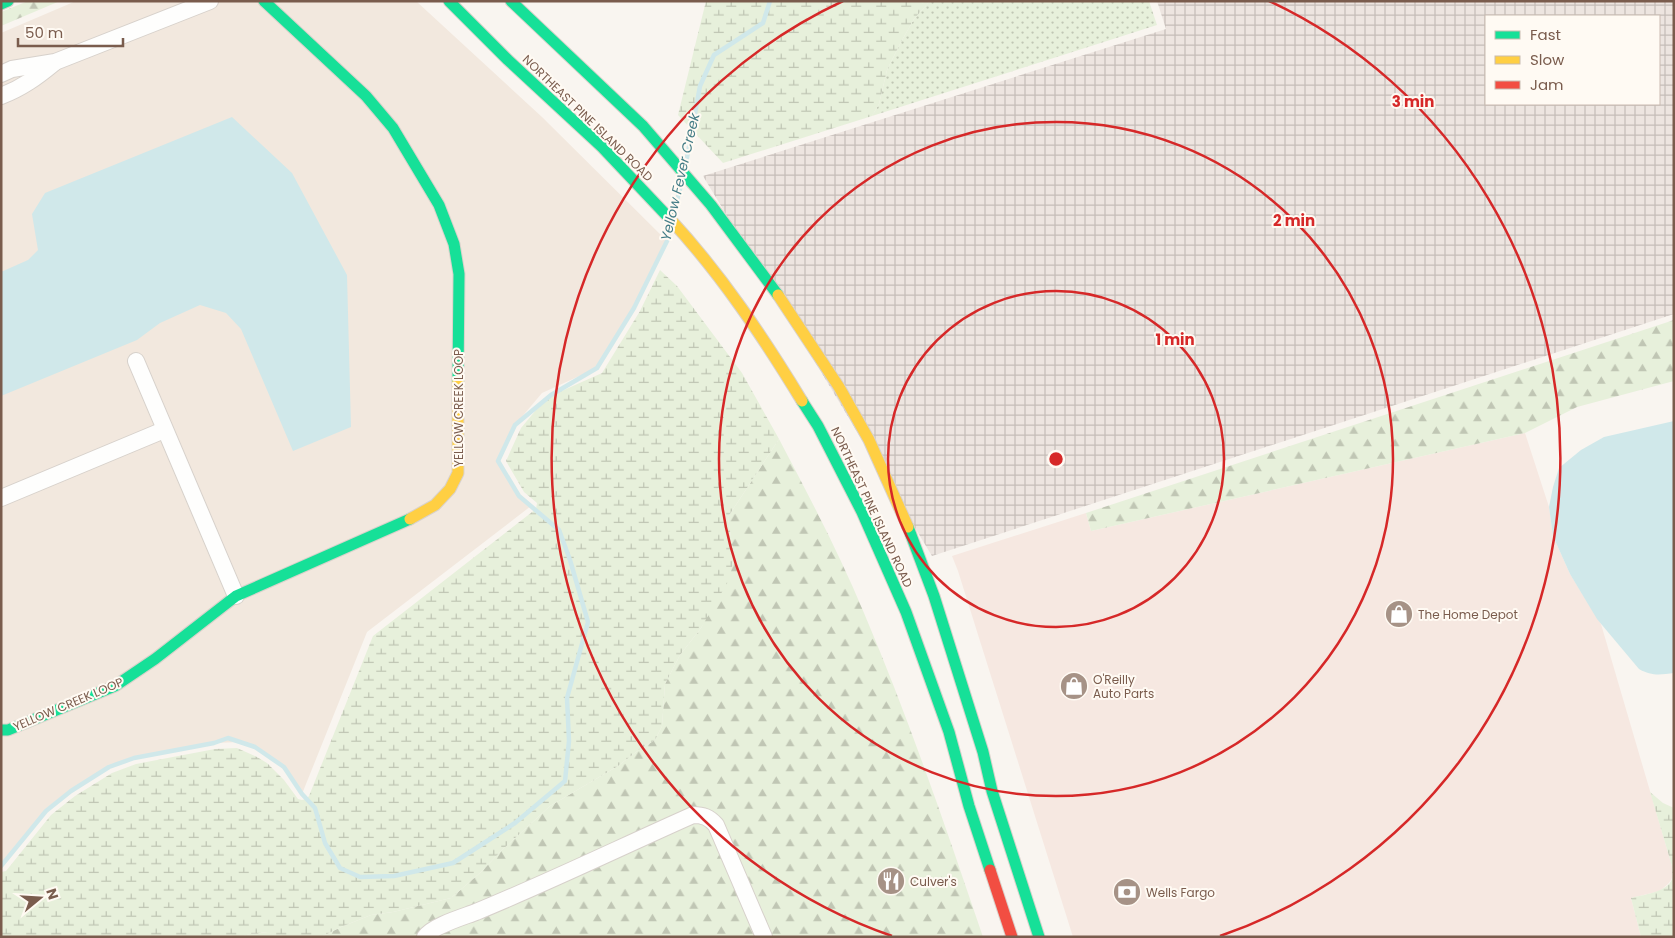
<svg xmlns="http://www.w3.org/2000/svg" width="1675" height="938" viewBox="0 0 1675 938" font-family="Poppins,sans-serif">
<style>
.residential{fill:#f2e8de}
.commercial{fill:#f6e8e1}
.industrial{fill:url(#industrial-grid);fill-rule:evenodd}
.grass{fill:url(#grass-dots)}
.forest{fill:url(#forest-firs)}
.wetland{fill:url(#wetland-marsh)}
.water{fill:#d0e8ea}
.lines{fill:none;stroke-linecap:round;stroke-linejoin:round}
.stream{stroke:#d0e8ea;stroke-width:4.5}
.street-casing{stroke:#d7d1cb;stroke-width:18}
.fast-casing{stroke:#d9d2cb;stroke-width:13}
.slow-casing{stroke:#d9d2cb;stroke-width:13}
.jam-casing{stroke:#d9d2cb;stroke-width:13}
.street{stroke:#fefefd;stroke-width:16}
.fast{stroke:#16e098;stroke-width:11}
.slow{stroke:#ffcf43;stroke-width:11}
.jam{stroke:#f24e42;stroke-width:11}
.ring{fill:none;stroke:#d62828;stroke-width:2.5}
.labels{text-anchor:middle;dominant-baseline:central;stroke-width:4;stroke-linejoin:round;paint-order:stroke}
.street-label{font-size:12px;fill:#7a5c4d;stroke:#fffaf3}
.poi-label{font-size:12px;fill:#7a5c4d;stroke:#fffaf3;text-anchor:start}
.water-label{font-size:14px;font-style:italic;fill:#437c86;stroke:#fffaf3}
.centre{fill:#d62828;stroke:#fffaf3;stroke-width:2.5}
.ring-label{font-size:15px;text-anchor:middle;font-weight:bold;fill:#d62828;stroke:#fffaf3;stroke-width:4;stroke-linejoin:round;paint-order:stroke}
</style>
<defs>
<pattern id="industrial-grid" width="8" height="8" patternUnits="userSpaceOnUse" patternTransform="scale(1.25)"><rect width="8" height="8" fill="#ede5e0"/><path d="M0 4h8M4 0v8" fill="none" stroke="#c5bdb8"/></pattern>
<pattern id="grass-dots" width="8" height="8" patternUnits="userSpaceOnUse" patternTransform="scale(1.25)"><rect width="8" height="8" fill="#e7f0db"/><path d="M2 2h.1M6 6h.1" fill="none" stroke="#c0c6b4" stroke-width="1.8" stroke-linecap="round"/></pattern>
<pattern id="forest-firs" width="22" height="20" patternUnits="userSpaceOnUse" patternTransform="scale(1.25)"><rect width="22" height="20" fill="#e7f0db"/><path d="M5 1l3.5 6h-7zM16 11l3.5 6h-7z" fill="#c0c6b4"/></pattern>
<pattern id="wetland-marsh" width="20" height="14" patternUnits="userSpaceOnUse" patternTransform="scale(1.25)"><rect width="20" height="14" fill="#e7f0db"/><path d="M1 5h8M5 5V1M11 12h8M15 12V8" fill="none" stroke="#c0c6b4"/></pattern>
</defs>
<rect width="100%" height="100%" fill="#f9f5f0"/>
<polygon class="residential" points="76,1 416,1 542,117 667,241 634,308 597,368 542,393 515,425 498,461 519,496 531,506 367,632 302,794 290,776 272,758 261,751 239,742 214,743 134,758 109,767 71,791 46,811 1,866 1,33"/>
<polygon class="commercial" points="1525,433 1549,507 1553,536 1570,574 1601,624 1672,866 1672,878 1669,883 1660,891 1631,898 1641,937 1073,937 958,571 952,556 1086,513 1091,531"/>
<path class="industrial" d="M1157 1H1674V314L932 556 703 176 1166 29ZM1486 16H1659V104H1486Z"/>
<polygon class="grass" points="930,1 1149,1 1157,25 872,116 879,104 887,70 901,42 914,19"/>
<g class="forest">
<polygon points="28,1 60,1 1,26 1,12"/>
<polygon points="1674,320 1674,381 1577,407 1525,433 1091,531 1086,513"/>
<path d="M779 439C809 496 839 553 864 613 909 719 946 828 983 937H321L341 927 371 915 393 912 451 898 481 872 502 850 550 806 618 766 640 749 655 740 662 726 665 684 680 655 701 628 734 558 728 517Z"/>
<polygon points="268,932 278,937 240,937 250,934"/>
</g>
<g class="wetland">
<polygon points="706,1 930,1 914,19 901,42 887,70 879,104 872,116 723,163 678,115"/>
<polygon points="660,270 677,286 742,373 779,439 728,517 734,558 729,580 701,628 680,655 665,684 662,726 655,740 640,749 618,766 550,806 502,850 481,872 451,898 393,912 371,915 341,927 321,937 278,937 267,932 250,934 240,937 1,937 1,872 6,871 51,815 75,796 112,773 136,764 215,749 237,748 257,757 267,763 284,780 298,799 302,800 306,799 309,796 373,636 536,509 537,503 524,492 506,461 521,428 546,398 602,373 640,311"/>
<path d="M1650 792 1663 803 1674 808V937H1641L1631 898C1642 895 1668 892 1672 879 1673 875 1672 870 1672 866Z"/>
</g>
<g class="water">
<polygon points="232,117 292,173 347,275 351,427 293,451 241,329 226,313 200,305 160,323 137,340 1,396 1,272 28,260 38,250 32,214 45,193"/>
<path d="M1674 421V673C1660 675 1651 676 1639 669L1597 619 1570 574 1553 536 1549 507 1553 487 1559 468 1581 450 1604 437Z"/>
</g>
<g class="lines">
<g class="stream">
<polyline points="686,163 700,86 714,55 763,23 770,1"/>
<polyline points="674,212 681,185"/>
<polyline points="1,866 46,811 71,791 109,767 134,758 214,743 228,738 255,747 284,767 302,794 315,808 325,843 340,868 360,877 394,876 453,863 515,823 565,781 569,741 567,698 588,622 570,560 559,530 519,496 498,461 515,425 551,395 597,368 634,308 667,241 670,231"/>
</g>
<defs>
<g id="street">
<polyline points="1,74 12,69 55,62 210,1"/>
<path d="M1 96C22 88 37 77 54 63"/>
<polyline points="136,361 236,596"/>
<polyline points="1,498 164,430"/>
<path d="M425 937C432 926 463 917 476 912 549 882 621 847 693 815 703 815 709 817 716 825L764 937"/>
</g>
<g id="fast">
<polyline points="264,1 366,96 393,128 439,205 454,244 459,274 458,381"/>
<polyline points="449,1 508,60 602,147 670,219"/>
<polyline points="511,1 643,126 711,205 778,295"/>
<polyline points="1,4 8,1"/>
<polyline points="802,401 818,426 862,512 906,612 949,732 969,806 990,870"/>
<polyline points="908,527 934,596 983,752 992,791 1039,937"/>
<polyline points="1,730 8,730 115,686 155,659 236,596 410,519"/>
</g>
<g id="slow">
<path d="M670 219C721 274 763 337 802 401"/>
<polyline points="778,295 839,387 869,440 908,527"/>
<polyline points="410,519 435,505 450,489 458,473 458,381"/>
</g>
<polyline id="jam" points="990,870 1012,937"/>
</defs>
<use href="#street" class="street-casing"/>
<use href="#fast" class="fast-casing"/>
<use href="#slow" class="slow-casing"/>
<use href="#jam" class="jam-casing"/>
<use href="#street" class="street"/>
<use href="#fast" class="fast"/>
<use href="#slow" class="slow"/>
<use href="#jam" class="jam"/>
</g>
<g class="ring">
<circle cx="1056" cy="459" r="168"/>
<circle cx="1056" cy="459" r="337"/>
<path d="M892 936A505 505 0 0 1 843 1M1269 1A505 505 0 0 1 1220 936"/>
</g>
<defs>
<symbol id="shop-disc" viewBox="-11 -11 22 22"><circle r="9.5" fill="#a69286" stroke="#fffaf3"/><path d="M-5-2.5h2.3a2.7 3.5 0 0 1 5.4 0H5L5.5 6h-11ZM-1.5-2.5h3a1.5 2.3 0 0 0-3 0Z" fill="#fff"/></symbol>
<symbol id="restaurant-disc" viewBox="-11 -11 22 22"><circle r="9.5" fill="#a69286" stroke="#fffaf3"/><path d="M-5-6h1v4h1v-4h1v4h1v-4h1v5L-1.5 .5V6h-2V.5L-5-1ZM5-6V6H3V1.5H1.5Q1.5-4 5-6Z" fill="#fff"/></symbol>
<symbol id="bank-disc" viewBox="-11 -11 22 22"><circle r="9.5" fill="#a69286" stroke="#fffaf3"/><path d="M-6-4H6V4H-6ZM0-2.3a2.3 2.3 0 1 0 0 4.6a2.3 2.3 0 1 0 0-4.6Z" fill="#fff"/></symbol>
</defs>
<g fill-rule="evenodd">
<use href="#shop-disc" x="1383" y="598" width="32" height="32"/>
<use href="#shop-disc" x="1058" y="670" width="32" height="32"/>
<use href="#restaurant-disc" x="875" y="865" width="32" height="32"/>
<use href="#bank-disc" x="1111" y="876" width="32" height="32"/>
</g>
<g class="labels">
<g class="street-label">
<text transform="translate(588 118) rotate(44)">NORTHEAST PINE ISLAND ROAD</text>
<text transform="translate(458 408) rotate(-90)">YELLOW CREEK LOOP</text>
<text transform="translate(872 507) rotate(65)">NORTHEAST PINE ISLAND ROAD</text>
<text transform="translate(68 704) rotate(-23)">YELLOW CREEK LOOP</text>
</g>
<g class="poi-label">
<text x="1418" y="614">The Home Depot</text>
<text x="1093" y="679">O'Reilly<tspan x="1093" dy="14">Auto Parts</tspan></text>
<text x="910" y="881">Culver's</text>
<text x="1146" y="892">Wells Fargo</text>
</g>
<g class="water-label">
<text transform="translate(680 177) rotate(-77)">Yellow Fever Creek</text>
</g>
</g>
<circle cx="1056" cy="459" r="8" class="centre"/>
<g class="ring-label">
<text x="1413" y="107">3 min</text>
<text x="1294" y="226">2 min</text>
<text x="1175" y="345">1 min</text>
</g>
<rect width="1675" height="938" fill="none" stroke="#7a5c4d" stroke-width="5"/>
<rect x="1485" y="15" width="175" height="90" fill="#fffaf3" stroke="#cabbb1"/>
<rect x="1495" y="31" width="25" height="8" fill="#16e098" stroke="#cabbb1"/>
<text x="1530" y="40" font-size="15" fill="#7a5c4d">Fast</text>
<rect x="1495" y="56" width="25" height="8" fill="#ffcf43" stroke="#cabbb1"/>
<text x="1530" y="65" font-size="15" fill="#7a5c4d">Slow</text>
<rect x="1495" y="81" width="25" height="8" fill="#f24e42" stroke="#cabbb1"/>
<text x="1530" y="90" font-size="15" fill="#7a5c4d">Jam</text>
<g transform="translate(40 898) rotate(72)" stroke="#fffaf3" stroke-width="4" paint-order="stroke">
<path d="M0-4L9 19L0 12L-9 19Z" fill="#7a5c4d"/>
<text y="-8" font-size="14" font-weight="bold" text-anchor="middle" fill="#7a5c4d">N</text>
</g>
<path d="M18 38v8h105v-8" fill="none" stroke="#7a5c4d" stroke-width="2.5"/>
<text x="25" y="38" font-size="15" fill="#7a5c4d" stroke="#fffaf3" stroke-width="4" paint-order="stroke">50 m</text>
</svg>
